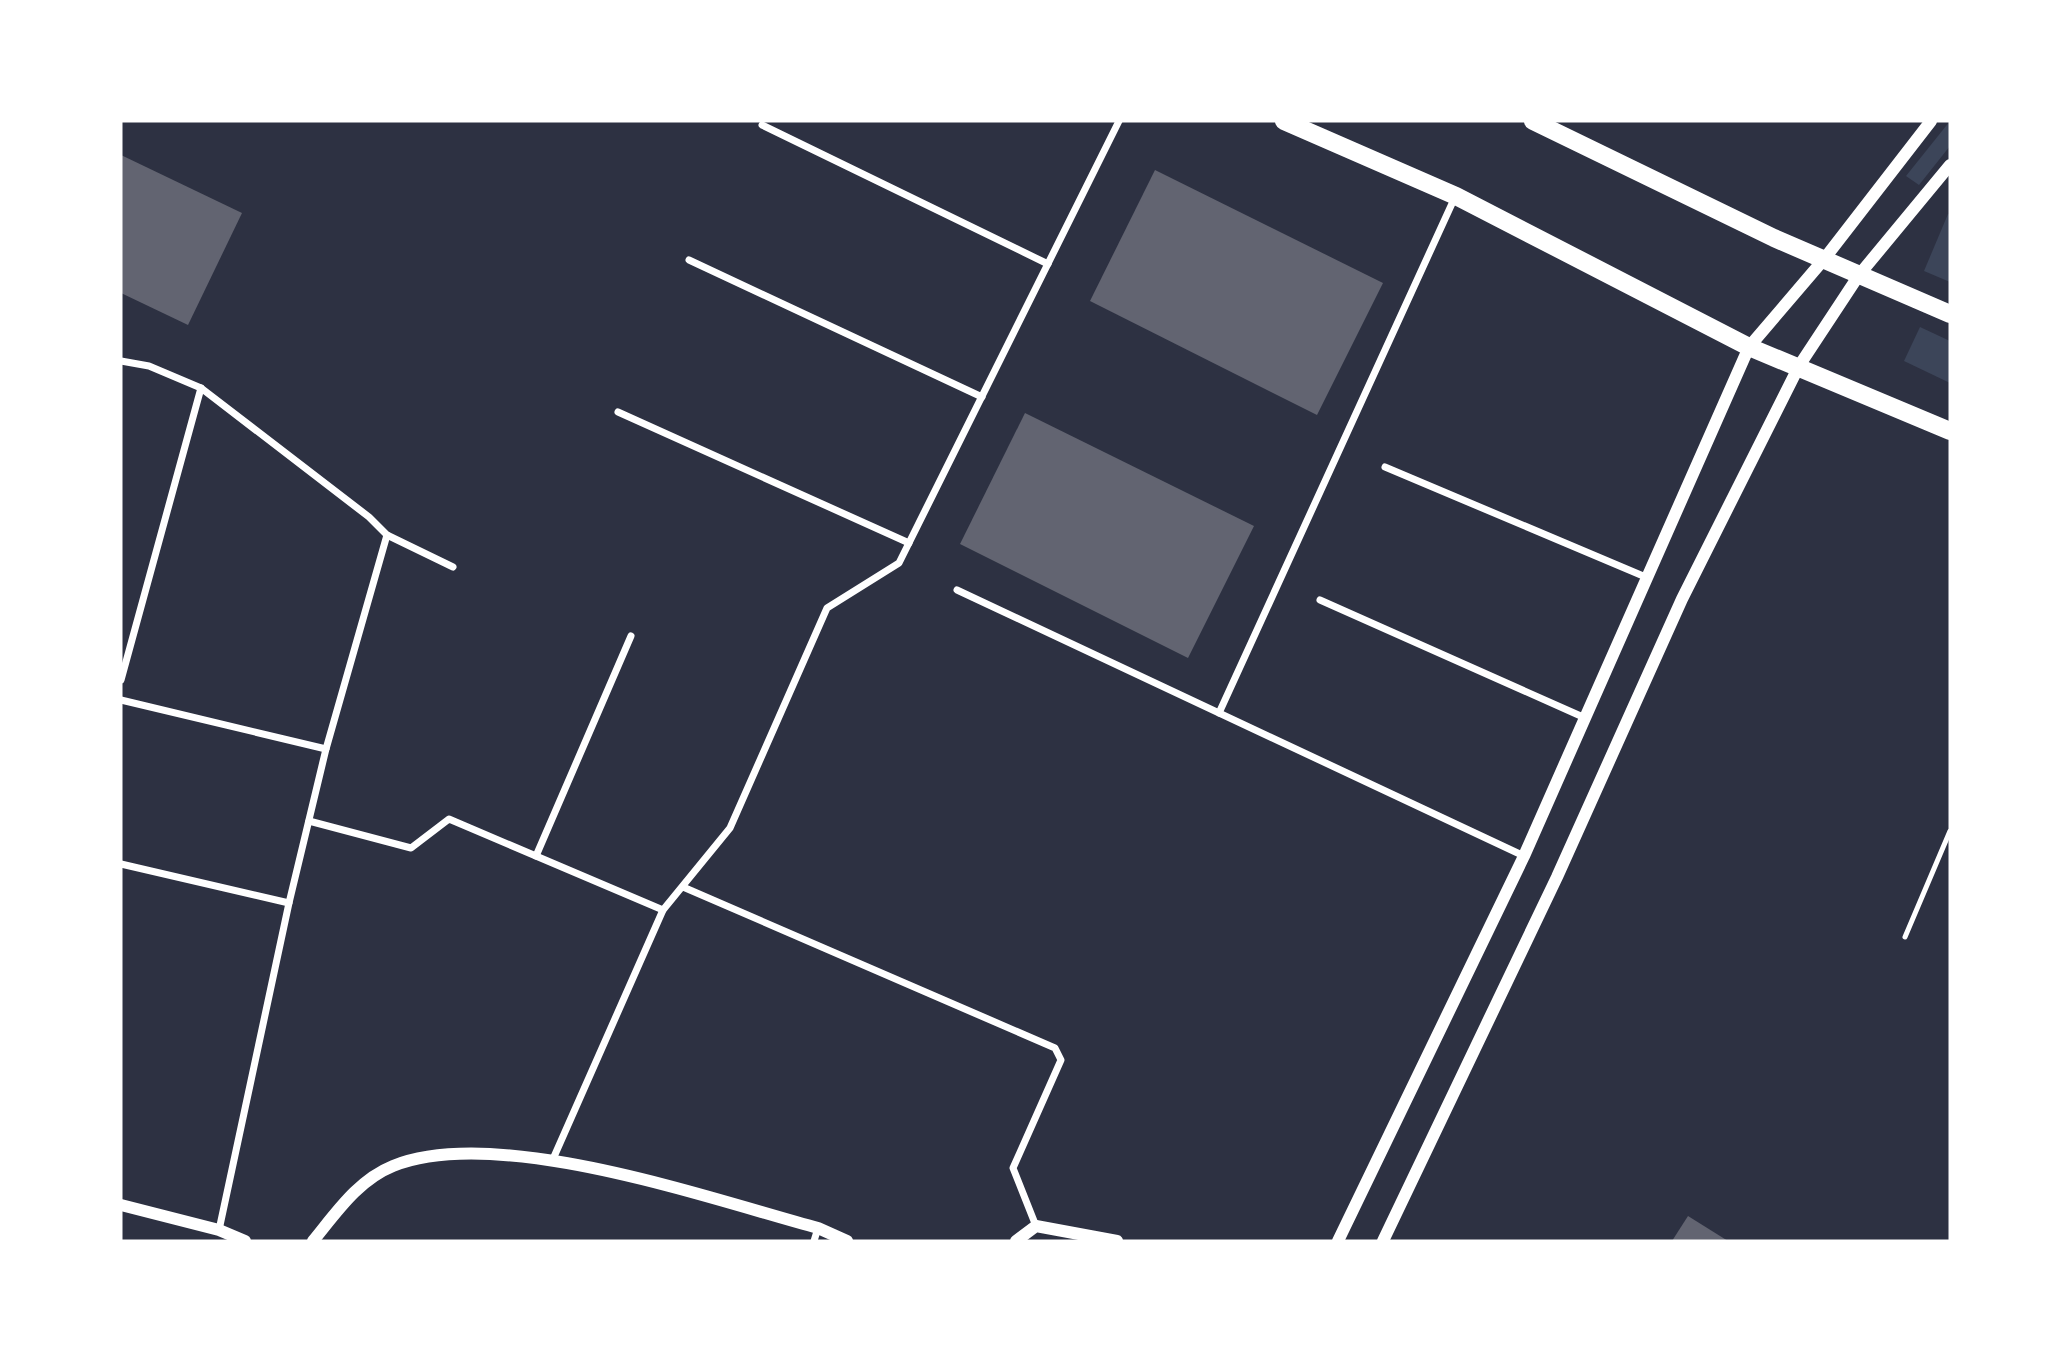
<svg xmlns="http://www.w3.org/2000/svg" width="2071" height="1362" viewBox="0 0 2071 1362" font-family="Figtree,sans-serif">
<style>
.green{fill:#3c4559}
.building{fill:#626471}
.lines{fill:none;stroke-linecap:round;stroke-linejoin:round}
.service{stroke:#fff;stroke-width:5}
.minor{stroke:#fff;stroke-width:7}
.tertiary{stroke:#fff;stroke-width:12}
.primary{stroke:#fff;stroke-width:18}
</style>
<rect width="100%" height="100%" fill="#2d3142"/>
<g class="green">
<polygon points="1950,121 1950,146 1919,185 1906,176"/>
<polygon points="1948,214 1950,215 1950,282 1924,271"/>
<polygon points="1920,327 1950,341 1950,383 1904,361"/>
</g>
<g class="building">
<polygon points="121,155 242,213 188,325 121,293"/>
<polygon points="1155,170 1383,283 1317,415 1090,301"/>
<polygon points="1025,413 1254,526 1188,658 960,544"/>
<polygon points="1688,1216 1728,1241 1672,1241"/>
</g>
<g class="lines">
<polyline class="service" points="1905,937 1950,831"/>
<g class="minor">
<polyline points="762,125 1048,264"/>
<polyline points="689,260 982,397"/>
<polyline points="121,361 149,366 201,388 369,517 387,535 453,567"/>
<polyline points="618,412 909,543"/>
<polyline points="1385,467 1648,578"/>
<polyline points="957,590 1524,856"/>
<polyline points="1320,600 1583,717"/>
<polyline points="121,680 201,388"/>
<polyline points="121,700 326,749"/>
<polyline points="1219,713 1455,197"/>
<polyline points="309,821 411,848 449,819 663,910"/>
<polyline points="536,856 631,636"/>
<polyline points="121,864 289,903"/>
<polyline points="683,887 1055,1048 1061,1060 1013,1168 1036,1226"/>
<polyline points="553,1159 663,910 730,828 827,608 899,563 1119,121"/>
<polyline points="219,1230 289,903 326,749 387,535"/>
<polyline points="814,1241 818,1228"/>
</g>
<g class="tertiary">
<polyline points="121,1205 219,1230 245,1241"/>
<path d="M313 1241C336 1213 358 1180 393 1166 497 1124 710 1199 818 1228L847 1241"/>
<polyline points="1016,1241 1036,1226 1117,1241"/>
<polyline points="1338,1241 1524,856 1749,347 1825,258 1931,121"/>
<polyline points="1383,1241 1557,877 1682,599 1799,366 1859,275 1950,165"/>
</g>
<g class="primary">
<polyline points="1284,121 1456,196 1749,347 1950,431"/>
<polyline points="1533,121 1774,238 1950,314"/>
</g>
</g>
<rect width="2071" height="1362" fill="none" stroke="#ffffff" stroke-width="245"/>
</svg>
